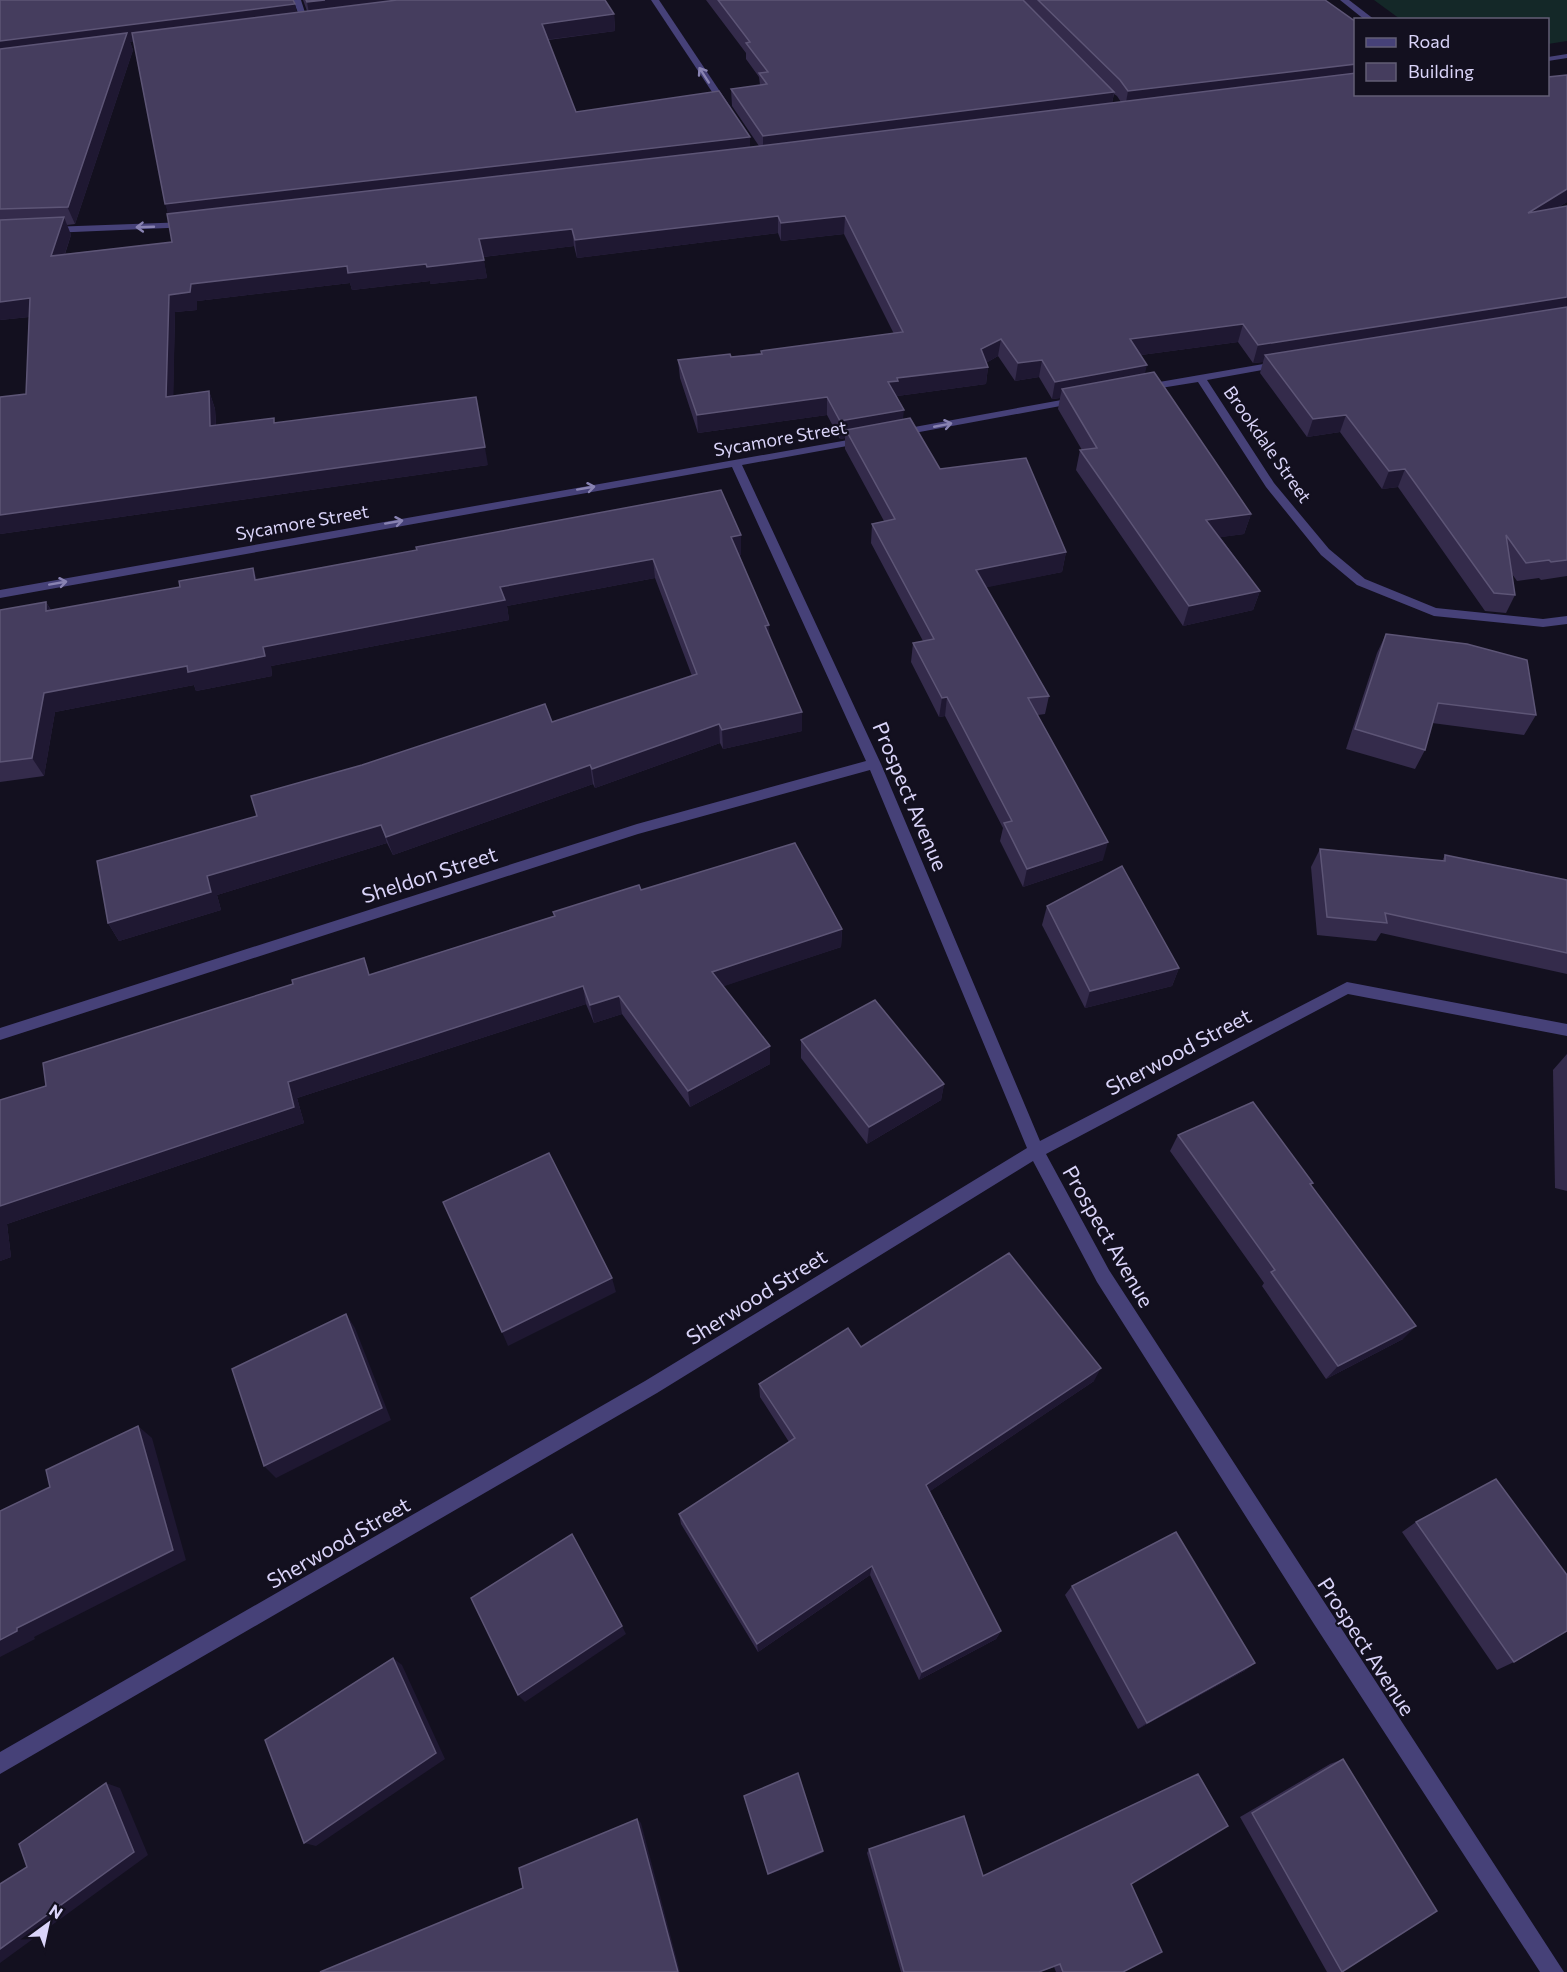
<svg xmlns="http://www.w3.org/2000/svg" width="1567" height="1972" viewBox="0 0 1567 1972" font-family="Commissioner,sans-serif">
<style>
.green{fill:#142828}
.lines{fill:none;stroke-linecap:round;stroke-linejoin:round}
.street{fill:#464178;fill-rule:evenodd}
.wall{fill:#342b4b;fill-rule:evenodd}
.shaded-wall{fill:#1f1832}
.building{fill:#453d5e;stroke:#5d5576;stroke-width:1.5}
.oneway{stroke:#8983b2}
.labels{text-anchor:middle;dominant-baseline:central;stroke-width:4.5;stroke-linejoin:round;paint-order:stroke}
.far-street-label{font-size:18px;fill:#dad4f9;stroke:#13101f}
.street-label{font-size:21px;fill:#dad4f9;stroke:#13101f}
</style>
<rect width="100%" height="100%" fill="#13101f"/>
<polygon class="green" points="1374,0 1567,0 1567,41 1548,44 1548,20 1400,19"/>
<g class="lines">
<g class="street">
<polygon points="293,0 301,0 309,25 302,23"/>
<polygon points="651,0 659,0 731,108 730,110 724,110"/>
<polygon points="1340,0 1349,0 1375,20 1365,20"/>
<polygon points="1567,54 1567,58 1548,61 1548,57"/>
<polygon points="188,222 191,223 191,227 50,233 45,230 50,227"/>
<polygon points="1281,361 1285,362 1285,366 1207,380 1274,483 1329,549 1365,579 1436,608 1543,619 1567,616 1567,624 1543,627 1434,616 1357,585 1321,555 1266,487 1198,382 1142,391 1137,388 1142,385"/>
<polygon points="1078,397 1083,400 1082,402 898,436 893,433 898,430"/>
<polygon points="865,437 870,440 869,442 742,465 881,764 1040,1141 1347,982 1567,1024 1567,1036 1348,994 1046,1154 1109,1270 1564,1972 1540,1972 1314,1624 1097,1282 1033,1161 657,1393 0,1774 0,1752 645,1381 1027,1148 870,770 638,834 0,1040 0,1028 637,824 866,761 732,467 0,598 0,590"/>
</g>
</g>
<g class="wall">
<path d="M0 0 297 12 307 11 303 0H605L614 14 615 31 548 40 576 112 750 147 759 146 732 106 731 89 760 85 759 77 746 59V53L706 0H1325L1356 94H1548L1567 75V202L1557 208 1567 207V576L1541 580 1539 578 1517 581 1512 574 1515 595 1506 613 1485 611 1398 487 1382 489 1340 432 1307 437 1260 373 1263 362 1253 363 1238 342 1141 355 1145 374 1251 514 1244 534 1220 537 1260 591 1253 610 1183 626 1076 470 1080 450H1082L1058 409 1060 398 1052 399 1039 377 1015 381 998 356 986 363 988 367 986 384 897 396 903 419 940 469 1066 552 1062 572 986 587 1049 696 1045 714 1038 715 1103 860 1023 887 1000 841 1003 828 945 716 939 717 911 662 913 643 923 641 871 543 872 524 884 521 845 449V438L840 439 827 415 698 433 680 378 678 360 731 357 894 334 844 234 781 241 778 233 577 258 574 246 483 257 487 278 430 284V281L352 290 350 283 197 301V310L175 312 173 396 209 391 215 409 216 425 276 423 488 465 0 534V397L26 394 29 317 0 320ZM134 41 168 214 172 242 65 254 71 235 67 225 75 224 133 50 130 42ZM1114 94 1117 96 1121 102 1112 103Z"/>
<polygon points="739,555 769,625 769,638 802,731 723,749 720,743 595,788 593,784 393,855 387,843 217,895 221,910 119,941 108,923 257,816 552,722 692,676 655,578 507,606 509,620 271,666 272,676 196,691 194,685 55,712 44,776 0,782 0,610 46,602 51,610 257,580 741,555"/>
<polygon points="1386,634 1536,715 1524,735 1432,723 1425,750 1415,769 1346,749 1377,653"/>
<polygon points="1320,849 1442,861 1445,855 1567,880 1567,974 1381,933 1376,941 1317,935 1311,867"/>
<polygon points="641,890 842,929 841,947 723,986 770,1046 770,1064 690,1107 622,1014 594,1023 586,1004 297,1098 304,1123 7,1224 11,1257 0,1261 0,1100 46,1086 371,974 554,916 553,912"/>
<polygon points="1047,906 1179,968 1172,986 1085,1008 1042,925"/>
<polygon points="801,1040 944,1084 941,1100 867,1144 801,1058"/>
<polygon points="1567,1054 1567,1191 1555,1188 1553,1070"/>
<polygon points="1178,1135 1311,1186 1403,1339 1326,1379 1262,1286 1264,1283 1170,1151"/>
<polygon points="861,1347 1094,1381 930,1491 1001,1631 996,1639 919,1680 870,1575 758,1652 681,1524 679,1514 789,1442 760,1397 759,1384"/>
<polygon points="1416,1522 1514,1662 1497,1670 1402,1532"/>
<polygon points="1072,1586 1255,1663 1244,1671 1138,1729 1065,1595"/>
<polygon points="1343,1759 1342,1972 1327,1972 1240,1817 1330,1764"/>
<polygon points="869,1849 983,1876 1131,1884 1123,1972 1056,1972 1054,1967 1039,1972 901,1972 867,1853"/>
</g>
<g class="shaded-wall">
<polygon points="325,0 459,0 310,19 307,2"/>
<polygon points="295,4 299,20 130,42 133,50 75,224 0,58 0,41"/>
<polygon points="614,14 615,31 544,40 542,24"/>
<polygon points="1356,64 1356,80 1125,108 1128,91"/>
<polygon points="1114,92 1111,109 763,153 763,136"/>
<polygon points="750,137 750,154 171,221 165,204"/>
<polygon points="1567,189 1567,202 1520,230 1528,213"/>
<polygon points="778,216 778,233 577,258 575,240"/>
<polygon points="845,216 844,234 781,241 781,223"/>
<polygon points="64,217 71,235 58,274 51,256"/>
<polygon points="572,229 574,246 482,257 479,239"/>
<polygon points="484,260 487,278 430,284 430,281 352,290 350,283 197,301 197,310 175,312 173,415 166,397 169,295 191,284 347,266"/>
<polygon points="1567,297 1567,314 1265,355 1263,362 1253,363 1258,345"/>
<polygon points="30,298 38,316 0,320 0,302"/>
<polygon points="1243,324 1238,342 1126,357 1130,339"/>
<polygon points="1001,339 998,356 979,367 981,349"/>
<polygon points="1042,360 1039,377 1015,381 1018,363"/>
<polygon points="1147,365 1143,382 1062,389 1060,398 1052,399 1055,382"/>
<polygon points="988,367 986,384 897,396 897,399 888,382 897,378"/>
<polygon points="209,391 215,409 217,444 210,426"/>
<polygon points="476,397 488,465 0,534 0,515"/>
<polygon points="827,397 827,415 698,433 697,415"/>
<polygon points="904,410 902,428 846,430 845,438 840,439 840,421"/>
<polygon points="1346,415 1340,432 1307,437 1313,419"/>
<polygon points="1405,469 1398,487 1382,489 1389,471"/>
<polygon points="1251,514 1244,534 1201,540 1206,520"/>
<polygon points="741,535 741,555 731,557 731,537"/>
<polygon points="1066,552 1062,572 974,590 976,570"/>
<polygon points="653,559 655,578 507,606 509,620 271,666 272,676 196,691 194,685 55,712 44,776 32,758 44,693 263,647 500,587"/>
<polygon points="253,568 260,588 255,580"/>
<polygon points="1260,591 1253,610 1183,626 1189,606"/>
<polygon points="46,602 57,622 46,611"/>
<polygon points="769,625 770,645 765,626"/>
<polygon points="947,697 945,716 939,717 942,698"/>
<polygon points="802,712 802,731 723,749 722,730"/>
<polygon points="719,724 720,743 595,788 592,769"/>
<polygon points="590,765 593,784 393,855 386,837"/>
<polygon points="381,825 387,843 217,895 221,910 119,941 108,923 207,876"/>
<polygon points="1108,842 1103,860 1023,887 1027,869"/>
<polygon points="842,929 841,947 713,990 712,972"/>
<polygon points="1179,968 1172,986 1085,1008 1090,991"/>
<polygon points="583,986 586,1004 297,1098 304,1123 7,1224 11,1257 0,1261 0,1206 288,1082"/>
<polygon points="619,996 622,1014 594,1023 590,1005"/>
<polygon points="770,1046 770,1064 690,1107 688,1091"/>
<polygon points="944,1084 941,1100 867,1144 869,1127"/>
<polygon points="612,1278 616,1292 508,1346 502,1332"/>
<polygon points="346,1314 355,1328 391,1420 276,1478 264,1466"/>
<polygon points="1416,1326 1403,1339 1326,1379 1338,1366"/>
<polygon points="1101,1368 1094,1381 923,1496 926,1485"/>
<polygon points="138,1426 152,1438 186,1560 34,1637 35,1639 0,1657 0,1640 17,1628"/>
<polygon points="872,1566 870,1575 758,1652 757,1644"/>
<polygon points="622,1626 626,1634 525,1702 518,1695"/>
<polygon points="1001,1631 996,1639 919,1680 922,1672"/>
<polygon points="393,1658 402,1665 445,1759 316,1846 304,1843"/>
<polygon points="1255,1663 1244,1671 1138,1729 1147,1723"/>
<polygon points="106,1783 120,1788 148,1855 0,1963 0,1949"/>
<polygon points="637,1819 641,1823 680,1972 678,1972"/>
<polygon points="823,1851 823,1853 768,1875 768,1874"/>
</g>
<g class="building">
<polygon points="0,0 293,0 295,4 0,41"/>
<polygon points="306,0 325,0 307,2"/>
<polygon points="397,0 605,0 614,14 542,24 576,112 719,91 750,137 165,204 132,33"/>
<polygon points="718,0 1023,0 1114,92 763,136 731,89 767,84 759,73 768,72 746,43 750,42"/>
<polygon points="1038,0 1325,0 1356,22 1356,64 1128,91 1120,80"/>
<polygon points="127,33 68,207 0,209 0,49"/>
<polygon points="1356,73 1356,94 1548,94 1548,77 1567,75 1567,189 1528,213 1567,206 1567,297 1258,345 1243,324 1130,339 1147,365 1055,382 1042,360 1018,363 1001,339 981,349 988,367 897,378 898,381 888,382 904,410 840,421 827,397 697,415 678,360 730,354 731,357 762,354 761,351 903,332 845,216 781,223 778,216 575,240 572,229 479,239 484,260 427,267 426,264 348,273 347,266 191,284 190,292 169,295 166,397 209,391 210,426 274,418 274,423 476,397 485,447 0,515 0,397 26,394 30,298 0,302 0,220 64,217 51,256 172,242 167,214 760,146"/>
<polygon points="1567,307 1567,560 1551,562 1549,560 1526,563 1506,535 1515,595 1494,593 1405,469 1389,471 1346,415 1313,419 1265,355"/>
<polygon points="1154,372 1251,514 1206,520 1260,591 1189,606 1080,450 1097,448 1062,389"/>
<polygon points="910,418 940,469 1026,458 1066,552 976,570 1049,696 1028,698 1108,842 1027,869 1004,823 1012,821 947,697 942,698 913,643 934,639 872,524 895,519 846,430"/>
<polygon points="721,490 741,535 731,537 769,625 765,626 802,712 722,730 719,724 592,769 590,765 386,837 381,825 207,876 211,892 108,923 97,861 257,816 251,796 362,765 545,704 552,722 697,674 653,559 500,587 505,600 263,647 265,656 188,672 187,666 44,693 32,758 0,762 0,610 46,602 46,611 180,587 179,581 253,568 255,580 417,550 416,547"/>
<polygon points="1386,634 1467,644 1527,660 1536,715 1438,703 1425,750 1355,729"/>
<polygon points="795,843 842,929 712,972 770,1046 688,1091 619,996 590,1005 583,986 288,1082 294,1107 0,1206 0,1100 46,1086 43,1063 293,984 292,980 364,958 369,975 555,916 553,912 639,885 641,890"/>
<polygon points="1320,849 1445,861 1445,855 1567,880 1567,953 1385,913 1387,923 1327,917"/>
<polygon points="1122,866 1179,968 1090,991 1047,906"/>
<polygon points="875,1000 944,1084 869,1127 801,1040"/>
<polygon points="1253,1102 1313,1183 1310,1184 1416,1326 1338,1366 1271,1272 1275,1270 1178,1135"/>
<polygon points="549,1153 612,1278 502,1332 443,1202"/>
<polygon points="1009,1253 1101,1368 926,1485 1001,1631 922,1672 872,1566 757,1644 679,1514 795,1438 759,1384 848,1328 861,1347"/>
<polygon points="346,1314 382,1408 264,1466 232,1369"/>
<polygon points="138,1426 173,1550 17,1628 17,1631 0,1640 0,1511 50,1487 46,1470"/>
<polygon points="1496,1479 1567,1575 1567,1631 1514,1662 1416,1522"/>
<polygon points="1176,1532 1255,1663 1147,1723 1072,1586"/>
<polygon points="572,1534 622,1626 518,1695 471,1598"/>
<polygon points="393,1658 436,1753 304,1843 265,1740"/>
<polygon points="1343,1759 1437,1911 1342,1972 1252,1813"/>
<polygon points="798,1773 823,1851 768,1874 744,1796"/>
<polygon points="1198,1774 1228,1826 1131,1884 1162,1952 1123,1972 1063,1972 1060,1964 1039,1972 904,1972 869,1849 964,1816 983,1876"/>
<polygon points="106,1783 134,1852 0,1949 0,1884 27,1867 19,1844"/>
<polygon points="637,1819 678,1972 320,1972 523,1888 519,1868"/>
</g>
<defs><path id="oneway-shaft" d="M-6 0H5M1.5-3L5.5 0L1.5 3" fill="none" stroke-width="1.6" stroke-linecap="round" stroke-linejoin="round" transform="scale(1.5)"/></defs>
<g class="oneway">
<use href="#oneway-shaft" transform="translate(704 75) rotate(-123)"/>
<use href="#oneway-shaft" transform="translate(145 227) rotate(178)"/>
<use href="#oneway-shaft" transform="translate(943 425) rotate(-11)"/>
<use href="#oneway-shaft" transform="translate(586 488) rotate(-10)"/>
<use href="#oneway-shaft" transform="translate(394 522) rotate(-10)"/>
<use href="#oneway-shaft" transform="translate(58 583) rotate(-10)"/>
</g>
<g class="labels">
<g class="far-street-label">
<text transform="translate(780 438) rotate(-10)">Sycamore Street</text>
<text transform="translate(1268 444) rotate(55)">Brookdale Street</text>
<text transform="translate(302 522) rotate(-10)">Sycamore Street</text>
</g>
<g class="street-label">
<text transform="translate(911 796) rotate(67)">Prospect Avenue</text>
<text transform="translate(429 874) rotate(-18)">Sheldon Street</text>
<text transform="translate(1178 1051) rotate(-28)">Sherwood Street</text>
<text transform="translate(1109 1236) rotate(60)">Prospect Avenue</text>
<text transform="translate(756 1296) rotate(-32)">Sherwood Street</text>
<text transform="translate(338 1542) rotate(-30)">Sherwood Street</text>
<text transform="translate(1367 1646) rotate(57)">Prospect Avenue</text>
</g>
</g>
<rect x="1354" y="18" width="195" height="78" fill="#13101f" stroke="#635e76" stroke-width="1.5"/>
<rect x="1366" y="38" width="30" height="9" fill="#464178" stroke="#635e76" stroke-width="1.5"/>
<text x="1408" y="48" font-size="18" fill="#dad4f9">Road</text>
<rect x="1366" y="63" width="30" height="18" fill="#453d5e" stroke="#635e76" stroke-width="1.5"/>
<text x="1408" y="78" font-size="18" fill="#dad4f9">Building</text>
<g transform="translate(48 1924) rotate(33)" stroke="#13101f" stroke-width="4.5" paint-order="stroke">
<path d="M0-4.5L10 22L0 15L-10 22Z" fill="#dad4f9"/>
<text y="-9" font-size="16" font-weight="bold" text-anchor="middle" fill="#dad4f9">N</text>
</g>
</svg>
